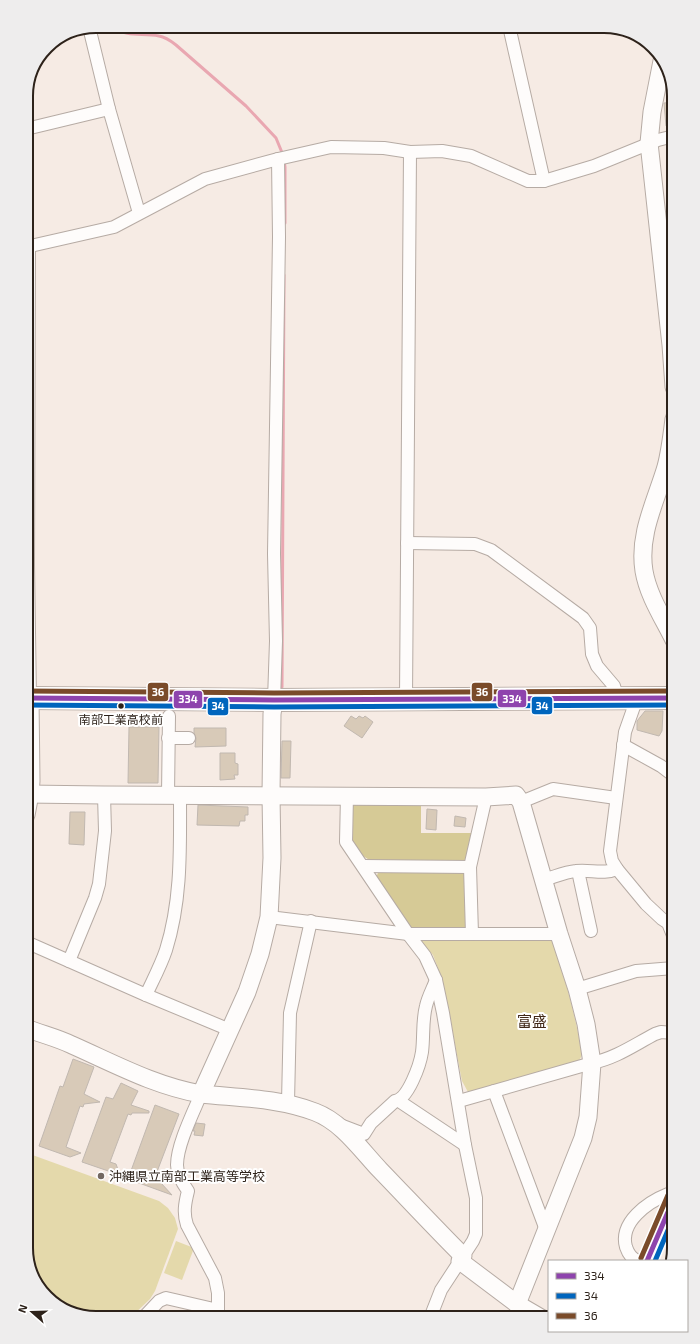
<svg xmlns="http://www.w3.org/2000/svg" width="700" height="1344" viewBox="0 0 700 1344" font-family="'Exo 2','Noto Sans JP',sans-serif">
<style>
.green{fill:#e4d9ab}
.forest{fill:#d6ca96}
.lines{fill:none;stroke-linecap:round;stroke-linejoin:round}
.stream{stroke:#e9a7b1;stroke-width:3}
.building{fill:#d8cab8;stroke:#c1b8b0}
.street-casing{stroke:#b6aba4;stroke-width:14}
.secondary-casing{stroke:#b6aba4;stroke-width:19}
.highway-casing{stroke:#b6aba4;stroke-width:24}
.street{stroke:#fefcfb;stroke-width:12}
.secondary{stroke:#fefcfb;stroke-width:17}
.highway{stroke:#fefcfb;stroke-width:22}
.bus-1-casing{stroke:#fff;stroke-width:8}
.bus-2-casing{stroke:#fff;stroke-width:8}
.bus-3-casing{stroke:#fff;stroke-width:8}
.bus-1{stroke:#8e44ad;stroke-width:5}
.bus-2{stroke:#0065bd;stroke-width:5}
.bus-3{stroke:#7a4b2a;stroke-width:5}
.bus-dot{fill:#2d221a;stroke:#fff;stroke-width:1.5}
.poi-dot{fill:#736861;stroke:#fff;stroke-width:1.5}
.labels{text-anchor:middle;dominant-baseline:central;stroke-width:4;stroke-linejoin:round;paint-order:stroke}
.bus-label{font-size:12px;fill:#2d221a;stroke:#fff}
.poi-label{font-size:13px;fill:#2d221a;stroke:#fff;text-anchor:start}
.quarter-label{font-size:15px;fill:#422919;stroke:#fff}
.rim{fill:none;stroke:#2d221a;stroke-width:2}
.line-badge{stroke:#fff;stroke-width:1.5}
.badge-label{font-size:11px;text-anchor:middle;font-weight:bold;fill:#fff}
</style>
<rect width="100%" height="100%" fill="#f6ebe4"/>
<g class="green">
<path d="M550 938 554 942C565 980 576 1016 582 1055L579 1061 468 1092 462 1081 442 979 433 955 418 939Z"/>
<polygon points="27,1153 159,1201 168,1208 175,1218 178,1229 155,1291 150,1299 130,1318 92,1318 57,1306 31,1275 26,1248"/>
<polygon points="176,1241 194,1248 182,1280 164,1273"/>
</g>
<g class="forest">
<path d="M356 803 421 804V833H472L467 858 462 862 372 861C346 849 352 831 352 807Z"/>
<polygon points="379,870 467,873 468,926 464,930 416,930 410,928 376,878"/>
</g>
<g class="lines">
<g class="stream">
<path d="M113 26C128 39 142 32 159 36 166 37 171 41 176 45L246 106 276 138 283 155"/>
<polyline points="284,161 285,167 285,223"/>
<polyline points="282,687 284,275"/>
</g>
</g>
<g class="building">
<polygon points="674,102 674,126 666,126 664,103"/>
<polygon points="645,711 663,711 662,731 659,736 637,730 637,721"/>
<polygon points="351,716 356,719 359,716 363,718 365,716 373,722 362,738 344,726"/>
<polygon points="129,727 159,727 158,783 128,783"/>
<polygon points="194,728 226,728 226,746 195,747 196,738 194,733"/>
<polygon points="282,741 291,741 290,778 281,778"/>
<polygon points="220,753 235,753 235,763 238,764 238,775 234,775 235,779 220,780"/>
<polygon points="198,805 248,807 248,815 245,815 245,821 240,821 239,826 197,825"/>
<polygon points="427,809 437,810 436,830 426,829"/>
<polygon points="70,812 85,812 84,845 69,844"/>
<polygon points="455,816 466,818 465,827 454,826"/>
<polygon points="73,1059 94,1067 84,1094 100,1102 84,1104 83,1107 80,1106 66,1147 81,1153 70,1157 39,1146 60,1086 63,1087"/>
<polygon points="121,1083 138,1091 131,1105 149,1111 149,1113 132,1113 131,1115 128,1114 110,1162 116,1164 120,1175 82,1162 106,1097 113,1099"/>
<polygon points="155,1105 179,1114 155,1177 162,1180 161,1183 172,1195 128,1179"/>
<polygon points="196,1123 205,1124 203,1136 194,1135 195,1131 193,1131"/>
</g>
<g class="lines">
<defs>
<g id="street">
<polyline points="509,26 544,181"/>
<polyline points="89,27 109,109 139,213"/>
<polyline points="26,129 109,109"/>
<polyline points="26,247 114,227 205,179 278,159 331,147 384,148 410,152 442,151 471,156 528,181 544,181 594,166 658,140 674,136"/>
<polyline points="29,247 28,565 30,698"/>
<polyline points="407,543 475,544 491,550 583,618 590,628 592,654 597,666 614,686 618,699"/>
<polyline points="637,698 625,732 610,851 612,861 617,869 646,904 662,919 668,923 674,938"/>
<polyline points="406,699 410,152"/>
<polyline points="274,700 276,641 274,554 279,237 278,159"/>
<polyline points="168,738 189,738"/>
<polyline points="623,745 661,766 674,776"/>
<polyline points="168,795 169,716"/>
<polyline points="347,795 346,842 408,934 425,956 436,980 443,1013 465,1145 476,1198 476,1234 473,1241 441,1290 430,1318"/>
<polyline points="521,802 553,789 616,798"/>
<polyline points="363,866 470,867"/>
<polyline points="578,871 591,931"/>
<path d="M543 880C554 877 565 872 576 871 590 869 603 875 617 869"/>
<polyline points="269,917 408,934 559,934"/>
<polyline points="472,934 470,867 486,797"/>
<polyline points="26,942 146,995 230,1030"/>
<polyline points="69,961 95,898 99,884 105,831 104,795"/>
<polyline points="577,989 636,971 674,968"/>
<path d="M146 995C153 980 161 965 166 950 182 899 180 847 180 795"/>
<polyline points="494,1091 546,1230"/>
<polyline points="399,1101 465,1145"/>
<path d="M459 1101 592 1063C616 1058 634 1045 655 1034L661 1032 674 1033"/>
<polyline points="288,1102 290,1013 311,921"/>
<path d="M343 1126 364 1134 371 1123 395 1101C408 1099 420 1065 422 1052 424 1037 422 1021 426 1006 428 997 433 988 436 980"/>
<path d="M638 1261C632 1259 628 1253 626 1247 619 1222 648 1202 668 1194L674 1197"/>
<path d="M143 1318 159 1301 166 1298 218 1310V1293L215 1278 187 1225C183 1213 185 1203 188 1191 183 1184 177 1174 177 1165 177 1145 193 1113 201 1094"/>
</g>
<g id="secondary">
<polyline points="662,61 652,112 649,143 671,345 674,387"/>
<path d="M674 640C663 618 648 595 644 571 638 534 656 501 666 467 670 452 672 435 674 419"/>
<polyline points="26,794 104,795 486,797 516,795 521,802 559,934 577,989 586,1024 592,1063 588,1117 583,1138 517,1304"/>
<polyline points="26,815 30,794 31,781 30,698"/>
<path d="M26 1028C41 1034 58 1038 72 1045 115 1064 155 1086 201 1094 239 1098 279 1098 315 1112 342 1122 361 1150 380 1170 408 1199 435 1228 463 1256"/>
<polyline points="201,1094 247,992 260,954 269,917 272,858 271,795 272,714 274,700"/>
<polyline points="460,1261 517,1304 541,1318"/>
<polyline points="647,1261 674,1198"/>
</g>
<polyline id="highway" points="26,698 274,700 674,698"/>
</defs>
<use href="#street" class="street-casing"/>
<use href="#secondary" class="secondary-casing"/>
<use href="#highway" class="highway-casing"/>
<use href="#street" class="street"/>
<use href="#secondary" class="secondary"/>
<use href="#highway" class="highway"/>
<defs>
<g id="bus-1">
<polyline points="26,698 274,700 674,698"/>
<polyline points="647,1261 674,1198"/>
</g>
<g id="bus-2">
<polyline points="26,705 274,707 674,705"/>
<polyline points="655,1261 674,1216"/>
</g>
<g id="bus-3">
<polyline points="26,691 274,693 674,691"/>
<polyline points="641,1258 668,1195"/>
</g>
</defs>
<use href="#bus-1" class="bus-1-casing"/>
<use href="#bus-2" class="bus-2-casing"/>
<use href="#bus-3" class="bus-3-casing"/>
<use href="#bus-1" class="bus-1"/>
<use href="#bus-2" class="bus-2"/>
<use href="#bus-3" class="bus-3"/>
</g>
<circle class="bus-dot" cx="121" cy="706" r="3.5"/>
<circle class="poi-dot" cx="101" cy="1176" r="4"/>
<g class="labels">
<g class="bus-label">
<text x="121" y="719">南部工業高校前</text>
</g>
<g class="poi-label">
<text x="109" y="1176">沖縄県立南部工業高等学校</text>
</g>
<g class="quarter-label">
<text x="532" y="1021">富盛</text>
</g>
</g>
<path d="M0 0H700V1344H0ZM96 33H604A63 63 0 0 1 667 96V1248A63 63 0 0 1 604 1311H96A63 63 0 0 1 33 1248V96A63 63 0 0 1 96 33Z" fill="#eeeded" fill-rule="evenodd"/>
<path class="rim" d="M96 33H604A63 63 0 0 1 667 96V1248A63 63 0 0 1 604 1311H96A63 63 0 0 1 33 1248V96A63 63 0 0 1 96 33Z"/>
<g class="line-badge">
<rect x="471" y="682" width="22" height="20" rx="4" fill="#7a4b2a"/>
<rect x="147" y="682" width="22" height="20" rx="4" fill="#7a4b2a"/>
<rect x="497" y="689" width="30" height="19" rx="4" fill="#8e44ad"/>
<rect x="173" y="690" width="30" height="19" rx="4" fill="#8e44ad"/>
<rect x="531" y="696" width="22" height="19" rx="4" fill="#0065bd"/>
<rect x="207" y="697" width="22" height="19" rx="4" fill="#0065bd"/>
</g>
<g class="badge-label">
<text x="482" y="696">36</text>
<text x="158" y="696">36</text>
<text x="512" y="703">334</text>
<text x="188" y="703">334</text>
<text x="542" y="710">34</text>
<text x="218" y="710">34</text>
</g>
<rect x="548" y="1260" width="140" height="72" fill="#ffffff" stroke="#aba7a3"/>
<rect x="556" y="1273" width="20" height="6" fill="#8e44ad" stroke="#aba7a3"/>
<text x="584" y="1280" font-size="12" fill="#2d221a">334</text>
<rect x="556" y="1293" width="20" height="6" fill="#0065bd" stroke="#aba7a3"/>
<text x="584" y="1300" font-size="12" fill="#2d221a">34</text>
<rect x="556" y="1313" width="20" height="6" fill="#7a4b2a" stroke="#aba7a3"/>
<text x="584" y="1320" font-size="12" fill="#2d221a">36</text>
<g transform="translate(32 1312) rotate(290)" stroke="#ffffff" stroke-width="3" paint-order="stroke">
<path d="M0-3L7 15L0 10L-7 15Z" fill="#2d221a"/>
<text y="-6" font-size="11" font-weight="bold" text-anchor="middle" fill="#2d221a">N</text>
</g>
</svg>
